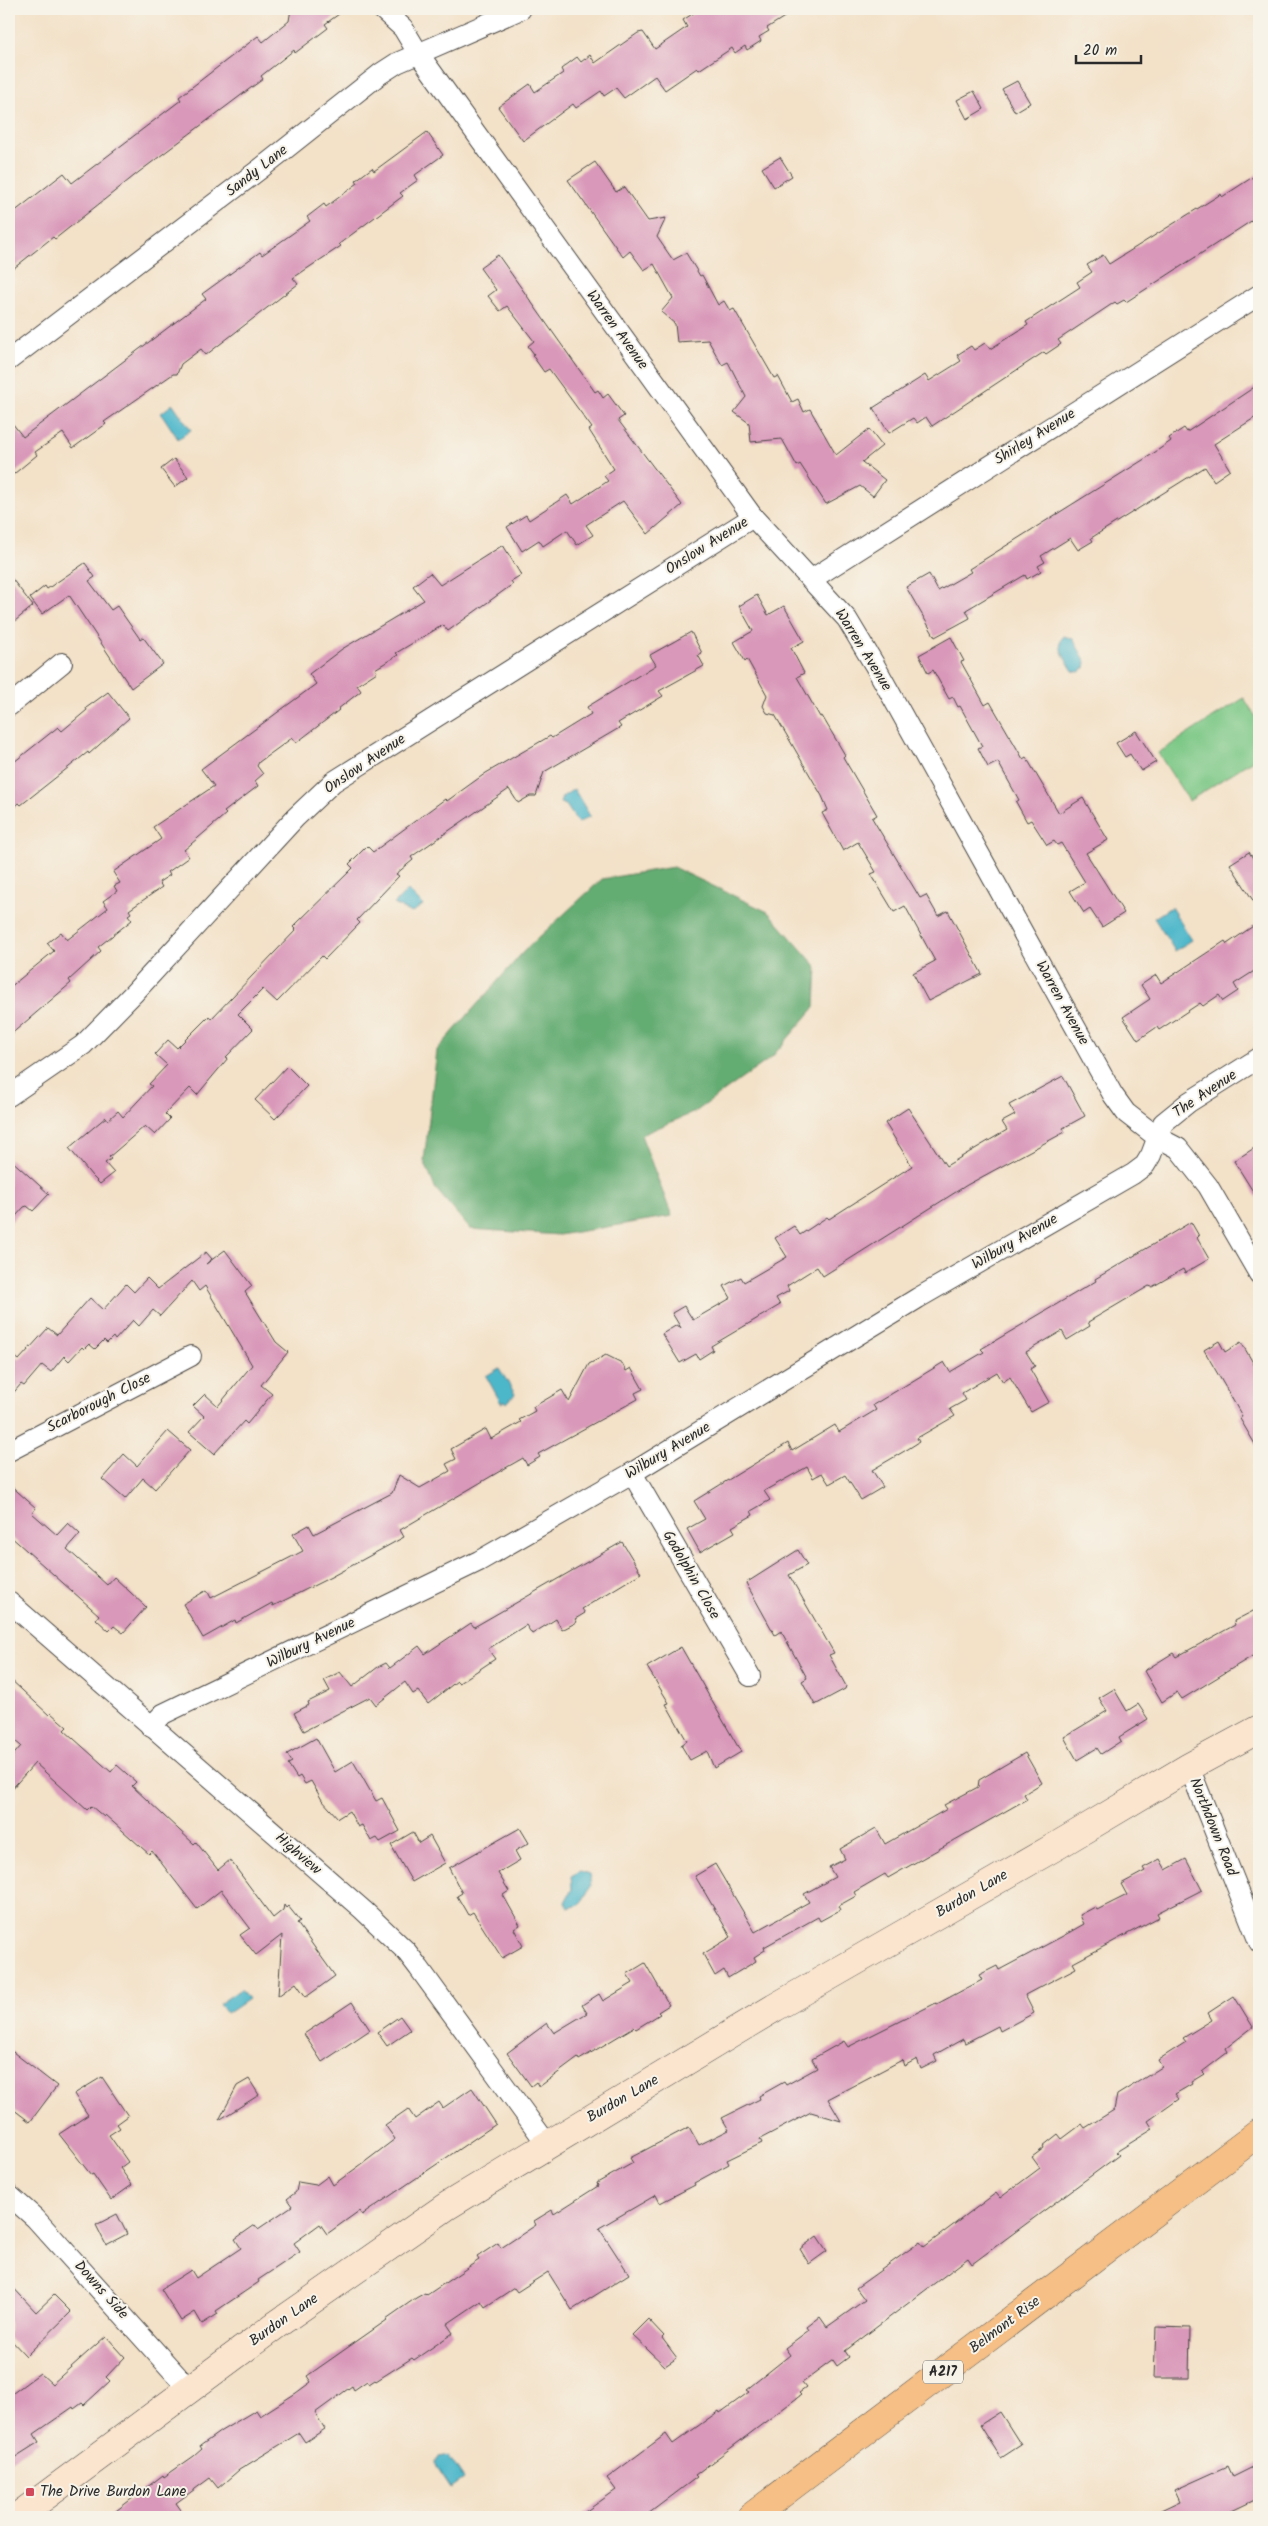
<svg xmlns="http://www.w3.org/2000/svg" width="1268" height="2526" viewBox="0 0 1268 2526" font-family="Kalam,sans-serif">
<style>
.green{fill:#7ac785;stroke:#527958}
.forest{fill:#63ac72;stroke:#476c4e}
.water{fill:#4db7ca;stroke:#3c717a}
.building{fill:#d998b9}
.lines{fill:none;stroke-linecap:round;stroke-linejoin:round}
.street-casing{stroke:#494643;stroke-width:22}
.secondary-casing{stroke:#494643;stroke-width:29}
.highway-casing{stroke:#494643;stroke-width:29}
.street{stroke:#fff;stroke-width:20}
.secondary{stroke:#fbe5cf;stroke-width:28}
.highway{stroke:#f5bf86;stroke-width:28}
.poi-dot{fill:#d1495b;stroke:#f7f3e8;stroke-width:2}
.labels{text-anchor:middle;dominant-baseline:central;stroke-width:4;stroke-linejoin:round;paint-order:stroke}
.shield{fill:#f7f3e8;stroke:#686764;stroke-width:1}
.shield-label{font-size:14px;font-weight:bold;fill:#2b2b2b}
.street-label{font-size:15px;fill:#2b2b2b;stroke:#f7f3e8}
.poi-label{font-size:15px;fill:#2b2b2b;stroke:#f7f3e8;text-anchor:start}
</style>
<rect width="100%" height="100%" fill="#f7f3e8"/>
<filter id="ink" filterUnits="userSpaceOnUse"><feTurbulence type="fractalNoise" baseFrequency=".02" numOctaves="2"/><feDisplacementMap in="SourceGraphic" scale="10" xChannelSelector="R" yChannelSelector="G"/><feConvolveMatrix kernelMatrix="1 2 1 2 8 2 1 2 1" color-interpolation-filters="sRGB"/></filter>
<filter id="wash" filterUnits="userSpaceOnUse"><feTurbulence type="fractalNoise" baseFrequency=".0096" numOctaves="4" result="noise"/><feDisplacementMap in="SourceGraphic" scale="20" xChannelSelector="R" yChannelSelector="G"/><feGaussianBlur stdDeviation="1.12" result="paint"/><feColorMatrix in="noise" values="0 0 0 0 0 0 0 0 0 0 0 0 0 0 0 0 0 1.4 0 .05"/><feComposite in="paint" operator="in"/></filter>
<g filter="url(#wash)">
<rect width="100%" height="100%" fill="#f3e1c8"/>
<polygon class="green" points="1244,698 1259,722 1259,756 1189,801 1158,753"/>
<polygon class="forest" points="673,867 768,912 817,967 815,1007 771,1058 695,1112 641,1135 672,1216 559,1235 470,1229 435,1188 424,1161 437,1050 524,951 602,879"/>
<g class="water">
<polygon points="173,404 191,430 178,439 161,413"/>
<path d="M1064 636 1073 639 1086 662 1085 668 1079 672 1073 671C1067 661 1054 645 1064 636Z"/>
<polygon points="574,789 590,816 578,823 566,805 560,803 562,797"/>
<polygon points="408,890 423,905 411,913 394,904"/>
<polygon points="1171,907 1192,940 1175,951 1154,918"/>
<polygon points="499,1368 515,1394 507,1403 505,1401 501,1403 486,1376"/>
<polygon points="580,1871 589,1874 591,1886 580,1905 568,1908 565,1902 572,1889 571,1876"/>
<polygon points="241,1989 248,1999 226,2014 219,2004"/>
<polygon points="448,2455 464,2479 451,2488 435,2464 439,2457"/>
</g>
<g id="blocks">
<g class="building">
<polygon points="291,9 346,9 325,24 328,28 295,53 294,50 261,76 263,79 248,90 139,172 55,239 53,237 9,272 9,216 64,173 72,183 181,100 179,97 258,36 263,42 289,21"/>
<polygon points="700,9 797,9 767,28 769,31 759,37 761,41 747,50 745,46 735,53 732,48 699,70 697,68 665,90 655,76 624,98 616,88 604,96 601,91 576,108 573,104 523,141 498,107 530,84 535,92 563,73 561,69 577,57 581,62 590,55 595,63 638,33 643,32 655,49 687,27 683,20"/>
<polygon points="1017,81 1030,103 1015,112 1002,89"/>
<polygon points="974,91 984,109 967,119 957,100"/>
<polygon points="427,132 443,155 415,175 418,180 400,193 403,196 339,244 341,246 293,278 298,284 206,355 201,349 181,364 177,374 173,374 104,422 106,424 73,448 63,433 35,452 37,455 9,478 9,419 23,437 206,299 202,294 260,252 262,255 310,221 307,217 324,204 326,207 358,183 356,180 372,168 374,171"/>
<polygon points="780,157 792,176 774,187 762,168"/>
<polygon points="595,162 616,192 624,187 648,221 666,218 657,237 673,260 686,253 700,276 702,275 718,305 724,301 730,311 734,309 774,378 778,376 792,402 798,399 804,412 810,409 836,455 869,429 882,446 862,462 885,480 873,496 860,486 826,504 800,464 797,466 782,439 751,442 749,423 734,412 746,397 728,362 722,365 708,340 677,342 675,324 661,312 673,298 654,264 644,270 630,251 623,257 568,180"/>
<polygon points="1259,173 1259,216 1126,302 1124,300 1117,304 1115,302 1058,340 1061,344 1046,354 1044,352 932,426 926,417 917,423 913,418 889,433 873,408 925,375 929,381 961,361 957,355 971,346 974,350 985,343 990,349 1028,325 1026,322 1080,287 1077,282 1092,272 1087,265 1103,255 1109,264 1221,194 1222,197"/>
<polygon points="498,255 595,392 598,390 603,398 608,394 624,416 618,420 682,505 648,534 623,501 586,525 593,535 577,545 567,530 543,546 539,540 522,551 507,527 526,515 529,520 567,495 573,504 608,481 604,476 614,469 589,430 592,428 549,369 544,372 532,355 534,354 528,346 534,341 507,306 500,311 488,296 496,290 480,268"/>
<polygon points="1259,384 1259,415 1214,444 1230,470 1214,481 1205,467 1091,538 1093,541 1078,550 1070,538 1041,556 1045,562 1038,566 1041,571 1027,579 1025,575 966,610 970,618 935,637 906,587 929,574 938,591 971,572 969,569 1151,455 1171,441 1169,438 1184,428 1187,432"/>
<polygon points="174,459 188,477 175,487 161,469"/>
<polygon points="503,545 521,575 511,581 513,584 448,631 443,625 396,653 398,655 375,669 377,672 357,685 361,691 338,709 339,710 296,743 292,738 259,762 257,766 263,774 255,781 258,786 224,812 226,814 184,850 189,857 168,872 170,875 159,882 162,887 129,910 131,913 128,915 132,920 98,947 101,951 69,980 71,983 9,1036 9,988 54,951 47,943 61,932 67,940 108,908 103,901 117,891 114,886 120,883 113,872 161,839 153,827 214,786 201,769 316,684 309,674 342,649 424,600 413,586 430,573 440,585"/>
<polygon points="85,563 95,577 89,581 111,610 117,606 140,639 143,637 163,664 131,688 69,595 42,614 30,598 45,586 47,589"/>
<polygon points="9,575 33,606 9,626"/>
<polygon points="757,595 768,615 784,606 804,641 791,648 804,673 797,677 820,717 822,716 845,755 843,757 877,815 872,818 920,898 926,895 938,916 948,911 982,974 928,1001 913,973 935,961 905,906 894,912 871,874 876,872 858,842 843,851 822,813 828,810 822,796 775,715 767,713 763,706 767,695 747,659 745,661 734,642 753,631 739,606"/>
<polygon points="691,632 702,653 698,655 704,666 659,691 663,696 618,723 621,727 544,772 536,796 530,796 518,803 509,789 411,857 413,860 396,874 399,876 357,920 360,923 325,959 322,956 277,1002 263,989 238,1014 253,1029 226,1057 228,1058 197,1095 190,1088 165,1114 170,1119 155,1135 145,1126 109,1157 111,1159 105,1163 114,1173 100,1184 92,1176 69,1148 106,1117 108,1120 118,1111 123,1117 152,1086 149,1084 167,1065 155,1054 168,1040 177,1048 209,1016 211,1019 296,930 293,927 353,868 349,864 367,846 373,852 445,799 447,801 486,773 550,736 552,738 591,714 587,707 656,665 650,655"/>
<polygon points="951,637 964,661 961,662 985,705 990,702 1023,759 1026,757 1059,813 1083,798 1108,840 1086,853 1124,913 1102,927 1090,909 1084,913 1070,891 1085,882 1061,843 1057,845 1054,841 1047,845 1031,820 1027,822 1016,802 1019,800 998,762 988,767 978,748 982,746 960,706 958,707 953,697 949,699 933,670 928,673 919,655"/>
<polygon points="108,692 129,718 89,754 88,752 21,805 19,803 9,811 9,766 58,727 62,731 87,710 86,708"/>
<polygon points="1136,731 1156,762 1141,771 1130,754 1125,757 1116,743"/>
<polygon points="1249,852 1259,868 1259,910 1230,864"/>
<polygon points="1259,922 1259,968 1234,984 1238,991 1223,1001 1219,995 1203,1006 1200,1003 1159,1030 1157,1027 1138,1040 1123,1017 1150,999 1141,985 1156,975 1161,983 1225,941 1227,944"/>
<polygon points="287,1066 307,1086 275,1119 255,1100"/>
<polygon points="1063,1076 1085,1116 1063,1128 1065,1132 967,1185 823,1276 817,1267 787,1286 789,1291 776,1298 780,1305 721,1340 711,1346 713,1350 699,1359 696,1354 680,1363 662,1334 677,1325 681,1328 672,1313 684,1306 693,1320 731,1298 724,1286 741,1277 744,1282 787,1257 775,1238 794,1226 800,1235 827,1217 829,1219 912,1166 885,1123 908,1108 946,1166 1007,1130 1002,1122 1015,1115 1009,1105"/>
<polygon points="1259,1145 1259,1201 1234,1161"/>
<polygon points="9,1158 49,1194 33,1211 27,1206 24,1207 9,1224"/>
<polygon points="1191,1222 1199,1236 1197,1238 1209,1259 1185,1273 1183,1269 1152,1287 1149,1286 1088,1322 1090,1326 1067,1340 1062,1331 1026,1352 1035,1366 1030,1369 1049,1402 1031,1412 1010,1377 1003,1382 997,1372 962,1393 966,1400 950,1409 955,1416 917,1438 919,1442 908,1449 872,1470 883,1487 861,1500 845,1475 829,1484 822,1473 813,1478 807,1467 764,1491 770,1500 751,1511 753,1515 732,1527 735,1532 700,1552 687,1529 705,1519 694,1501 788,1443 792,1451 835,1425 839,1432 876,1410 873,1405 944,1362 950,1372 984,1352 981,1349 1096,1281 1095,1279"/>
<polygon points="225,1250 252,1286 245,1292 276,1342 288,1352 261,1385 272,1394 247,1424 244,1421 214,1454 189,1432 204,1416 193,1406 205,1394 218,1406 252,1365 205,1286 199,1291 192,1281 160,1316 153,1310 139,1326 133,1320 115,1340 113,1337 107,1343 104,1340 95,1349 89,1344 84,1349 82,1347 69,1361 64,1356 51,1372 42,1365 24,1386 21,1384 9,1398 9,1352 19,1360 48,1328 57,1335 90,1298 103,1310 126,1284 134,1292 147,1278 158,1289 206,1252 212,1259 206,1264"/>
<polygon points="1219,1341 1225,1352 1241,1342 1259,1373 1259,1451 1239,1417 1242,1416 1204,1350"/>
<polygon points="606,1355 622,1363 626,1371 631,1368 643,1389 635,1393 638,1399 538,1454 540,1457 527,1465 523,1458 495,1474 400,1530 404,1537 331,1577 273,1606 272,1603 236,1623 235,1620 203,1638 183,1604 207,1590 211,1598 303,1551 293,1534 309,1525 314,1534 392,1493 399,1475 420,1488 450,1471 446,1464 456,1459 451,1449 486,1429 491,1439 521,1422 519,1420 535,1411 533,1407 562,1390 569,1402 589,1364"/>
<polygon points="168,1431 190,1450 155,1489 143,1478 125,1499 102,1479 124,1454 137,1466"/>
<polygon points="9,1484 36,1508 32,1513 57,1535 68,1523 80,1534 67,1549 107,1585 114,1577 146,1607 123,1633 114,1626 109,1631 96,1619 99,1615 9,1535"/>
<polygon points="622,1542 641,1573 582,1609 585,1613 575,1619 577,1622 562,1630 556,1619 532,1634 526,1625 488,1649 495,1659 459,1683 457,1681 428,1704 418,1691 413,1694 405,1682 376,1705 370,1697 304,1731 294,1713 309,1705 308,1702 330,1691 324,1680 340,1672 352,1687 378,1667 386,1663 390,1668 419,1646 425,1654 471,1623 474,1627"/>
<polygon points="798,1550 807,1565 789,1575 834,1653 829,1655 846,1686 845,1689 815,1705 802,1681 807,1678 781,1631 775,1635 746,1583"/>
<polygon points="1259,1608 1259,1652 1182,1699 1177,1692 1162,1702 1144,1671 1173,1653 1176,1657 1235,1625 1234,1621"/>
<polygon points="681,1647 741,1752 714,1768 707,1751 690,1760 681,1745 687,1741 666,1704 669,1703 647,1667"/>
<polygon points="9,1678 49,1715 51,1713 67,1727 64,1730 111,1772 117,1765 136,1782 132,1786 194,1844 196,1842 218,1870 230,1860 273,1918 283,1910 284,1905 286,1908 288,1906 300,1921 297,1923 335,1976 306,1997 296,1983 278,1996 282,1935 256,1955 240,1935 250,1928 221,1890 197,1909 152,1851 149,1854 105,1815 104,1817 91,1806 87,1810 35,1763 9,1792 9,1760 21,1746 9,1736"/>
<polygon points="1114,1689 1127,1711 1138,1704 1148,1719 1119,1737 1121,1741 1101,1754 1097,1748 1077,1760 1064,1737 1107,1711 1099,1698"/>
<polygon points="316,1738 335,1772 353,1761 376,1801 382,1798 400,1831 380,1842 377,1838 371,1841 362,1825 358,1827 349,1811 338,1818 322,1800 311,1781 305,1784 300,1776 297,1778 288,1764 292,1762 287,1754"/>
<polygon points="1025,1753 1042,1783 1024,1794 1027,1799 888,1878 885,1874 854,1892 856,1896 838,1906 840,1910 820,1921 818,1917 764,1947 765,1950 754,1957 756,1961 728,1978 724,1970 715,1976 703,1954 731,1937 695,1876 715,1864 755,1932 809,1902 804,1894 835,1877 829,1867 845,1859 840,1849 876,1828 885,1844 947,1809 944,1805 978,1787 979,1780"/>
<polygon points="520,1828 529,1843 515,1851 520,1860 498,1873 509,1891 503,1895 520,1925 514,1929 523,1946 502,1958 473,1912 468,1915 457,1896 462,1893 449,1868"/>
<polygon points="413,1832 419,1843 430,1836 445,1863 412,1882 391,1845"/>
<polygon points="1160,1859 1166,1870 1186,1859 1202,1890 1157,1913 1159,1917 1073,1963 1076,1968 1025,1995 1034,2013 1000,2031 998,2026 965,2043 963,2039 934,2055 937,2061 921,2069 917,2059 904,2066 902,2060 828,2099 841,2121 811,2112 760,2139 762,2143 727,2160 729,2164 694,2183 695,2185 660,2203 656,2195 599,2228 629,2274 572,2310 548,2272 517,2292 514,2288 485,2307 481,2301 447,2324 453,2333 414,2360 412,2358 376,2381 375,2380 369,2384 367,2381 354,2390 352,2386 315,2413 325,2429 305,2442 299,2433 239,2470 218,2488 210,2478 176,2503 186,2517 108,2517 163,2475 164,2477 194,2456 202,2449 200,2446 221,2431 256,2410 260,2416 296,2393 311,2382 307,2376 387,2320 386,2319 416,2298 425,2293 427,2295 479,2260 477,2257 498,2243 501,2248 536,2225 534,2221 552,2210 554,2214 598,2186 597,2183 633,2163 630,2158 689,2127 699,2145 729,2130 722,2118 760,2099 759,2096 784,2082 786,2085 817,2068 812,2059 844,2041 848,2047 936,2003 937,2004 982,1980 979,1975 997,1966 999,1970 1063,1936 1084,1924 1080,1915 1095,1907 1097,1910 1127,1895 1121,1884 1145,1871 1143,1868"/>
<polygon points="645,1963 669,2005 658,2012 660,2014 636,2029 634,2027 579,2060 578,2058 539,2087 536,2082 531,2086 507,2053 547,2023 554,2033 587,2013 582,2005 599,1994 603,2001 633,1983 627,1974"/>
<polygon points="1234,1996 1253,2027 1226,2048 1228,2052 1202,2072 1204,2074 1191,2082 1192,2084 1175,2094 1179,2099 1148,2121 1153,2129 1116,2152 1119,2155 972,2264 968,2258 845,2351 849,2357 837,2366 833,2360 802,2383 806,2388 799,2393 801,2395 695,2475 697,2477 644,2517 578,2517 616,2490 607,2478 666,2434 673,2444 719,2411 720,2413 749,2392 746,2390 790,2355 785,2348 809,2330 807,2327 820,2317 827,2327 865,2300 856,2288 920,2242 924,2247 996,2193 1000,2198 1040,2168 1032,2157 1044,2148 1043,2146 1058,2134 1062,2139 1082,2124 1085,2128 1114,2110 1117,2095 1162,2067 1158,2060 1186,2042 1183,2038 1212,2020 1208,2013"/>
<polygon points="352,2002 370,2030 322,2062 304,2034"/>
<polygon points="400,2016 410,2030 387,2046 377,2032"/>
<polygon points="9,2049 57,2086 30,2122 9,2106"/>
<polygon points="102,2077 128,2116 117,2124 120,2128 109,2135 128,2162 120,2168 132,2185 111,2200 93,2174 91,2175 59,2134 88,2115 74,2094"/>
<polygon points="249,2079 259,2095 219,2120 237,2086"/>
<polygon points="472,2088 496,2124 362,2215 359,2211 327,2234 320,2224 294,2243 300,2252 258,2280 259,2282 216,2311 218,2314 202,2324 195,2312 181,2321 161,2289 191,2270 196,2278 241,2248 235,2239 255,2225 258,2229 292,2206 287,2199 296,2192 298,2182 316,2185 328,2176 333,2185 366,2161 395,2139 385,2125 408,2109 415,2119 439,2102 443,2108"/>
<polygon points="117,2214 127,2234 106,2245 96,2225"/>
<polygon points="817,2236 827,2251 809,2264 800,2249"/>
<polygon points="9,2283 36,2312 54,2295 71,2312 26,2356 9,2338"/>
<polygon points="648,2319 664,2336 662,2338 677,2358 665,2366 632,2335"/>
<polygon points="1156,2327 1190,2328 1189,2378 1154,2378"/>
<polygon points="106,2336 125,2357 106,2377 110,2381 84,2405 82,2403 74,2409 73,2407 34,2434 39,2442 9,2461 9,2396 40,2373 52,2384"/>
<polygon points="1000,2412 1021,2445 1001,2458 980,2425"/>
<polygon points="1259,2464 1259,2498 1219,2517 1146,2517 1180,2501 1175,2490 1228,2466 1233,2477"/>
</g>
</g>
</g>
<g filter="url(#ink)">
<use href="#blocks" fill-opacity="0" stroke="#494643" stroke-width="1"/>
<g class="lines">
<defs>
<g id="street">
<polyline points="382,9 403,28 418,53 753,517 847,619 874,664 1113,1095 1126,1113 1157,1137 1178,1148 1208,1186 1259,1274"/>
<polyline points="9,360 260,169 380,74 397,63 521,9"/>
<polyline points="812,579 1259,295"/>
<polyline points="9,706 62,663"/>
<polyline points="9,1096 83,1045 134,993 295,818 333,782 753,517"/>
<polyline points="9,1451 191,1356"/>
<polyline points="632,1473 750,1676"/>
<polyline points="9,1602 363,1910 406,1951 419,1968 547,2144"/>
<polyline points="151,1727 163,1714 479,1561 632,1473 918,1298 1133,1174 1145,1165 1151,1155 1163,1123 1189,1102 1259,1058"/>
<polyline points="1189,1767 1259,1942"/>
<polyline points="9,2195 35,2218 189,2389"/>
</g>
<polyline id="secondary" points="17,2517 276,2325 447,2206 774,2008 1058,1845 1189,1767 1259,1729"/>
<polyline id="highway" points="751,2517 1259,2133"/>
</defs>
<use href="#street" class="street-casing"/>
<use href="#secondary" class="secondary-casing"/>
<use href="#highway" class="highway-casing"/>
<use href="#street" class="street"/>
<use href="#secondary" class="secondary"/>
<use href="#highway" class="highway"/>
</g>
</g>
<rect class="poi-dot" x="25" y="2487" width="10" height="10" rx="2.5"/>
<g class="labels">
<rect class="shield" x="923" y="2360.5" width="40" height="23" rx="4"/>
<g class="shield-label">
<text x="943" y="2372">A217</text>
</g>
<g class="street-label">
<text transform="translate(257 171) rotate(-38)">Sandy Lane</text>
<text transform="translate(617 330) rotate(54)">Warren Avenue</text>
<text transform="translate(1035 437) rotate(-32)">Shirley Avenue</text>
<text transform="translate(707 546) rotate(-32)">Onslow Avenue</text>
<text transform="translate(863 650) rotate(58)">Warren Avenue</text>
<text transform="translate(365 764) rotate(-34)">Onslow Avenue</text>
<text transform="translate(1062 1003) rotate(61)">Warren Avenue</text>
<text transform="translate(1205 1094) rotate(-34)">The Avenue</text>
<text transform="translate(1015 1242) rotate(-30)">Wilbury Avenue</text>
<text transform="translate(99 1403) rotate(-27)">Scarborough Close</text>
<text transform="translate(668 1451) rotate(-31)">Wilbury Avenue</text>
<text transform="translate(691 1575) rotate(60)">Godolphin Close</text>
<text transform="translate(311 1643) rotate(-26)">Wilbury Avenue</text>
<text transform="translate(1213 1827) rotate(68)">Northdown Road</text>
<text transform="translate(298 1854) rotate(41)">Highview</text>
<text transform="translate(972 1894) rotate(-30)">Burdon Lane</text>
<text transform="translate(623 2099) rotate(-30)">Burdon Lane</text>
<text transform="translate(101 2290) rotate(48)">Downs Side</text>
<text transform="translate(284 2320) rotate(-35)">Burdon Lane</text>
<text transform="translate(1005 2325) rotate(-37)">Belmont Rise</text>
</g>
<g class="poi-label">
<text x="40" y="2492">The Drive Burdon Lane</text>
</g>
</g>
<rect width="1268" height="2526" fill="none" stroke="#f7f3e8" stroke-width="30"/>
<path d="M1076 55v8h65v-8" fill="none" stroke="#2b2b2b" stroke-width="2.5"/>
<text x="1083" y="55" font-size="15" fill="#2b2b2b" stroke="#f7f3e8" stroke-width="4" paint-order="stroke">20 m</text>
</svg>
